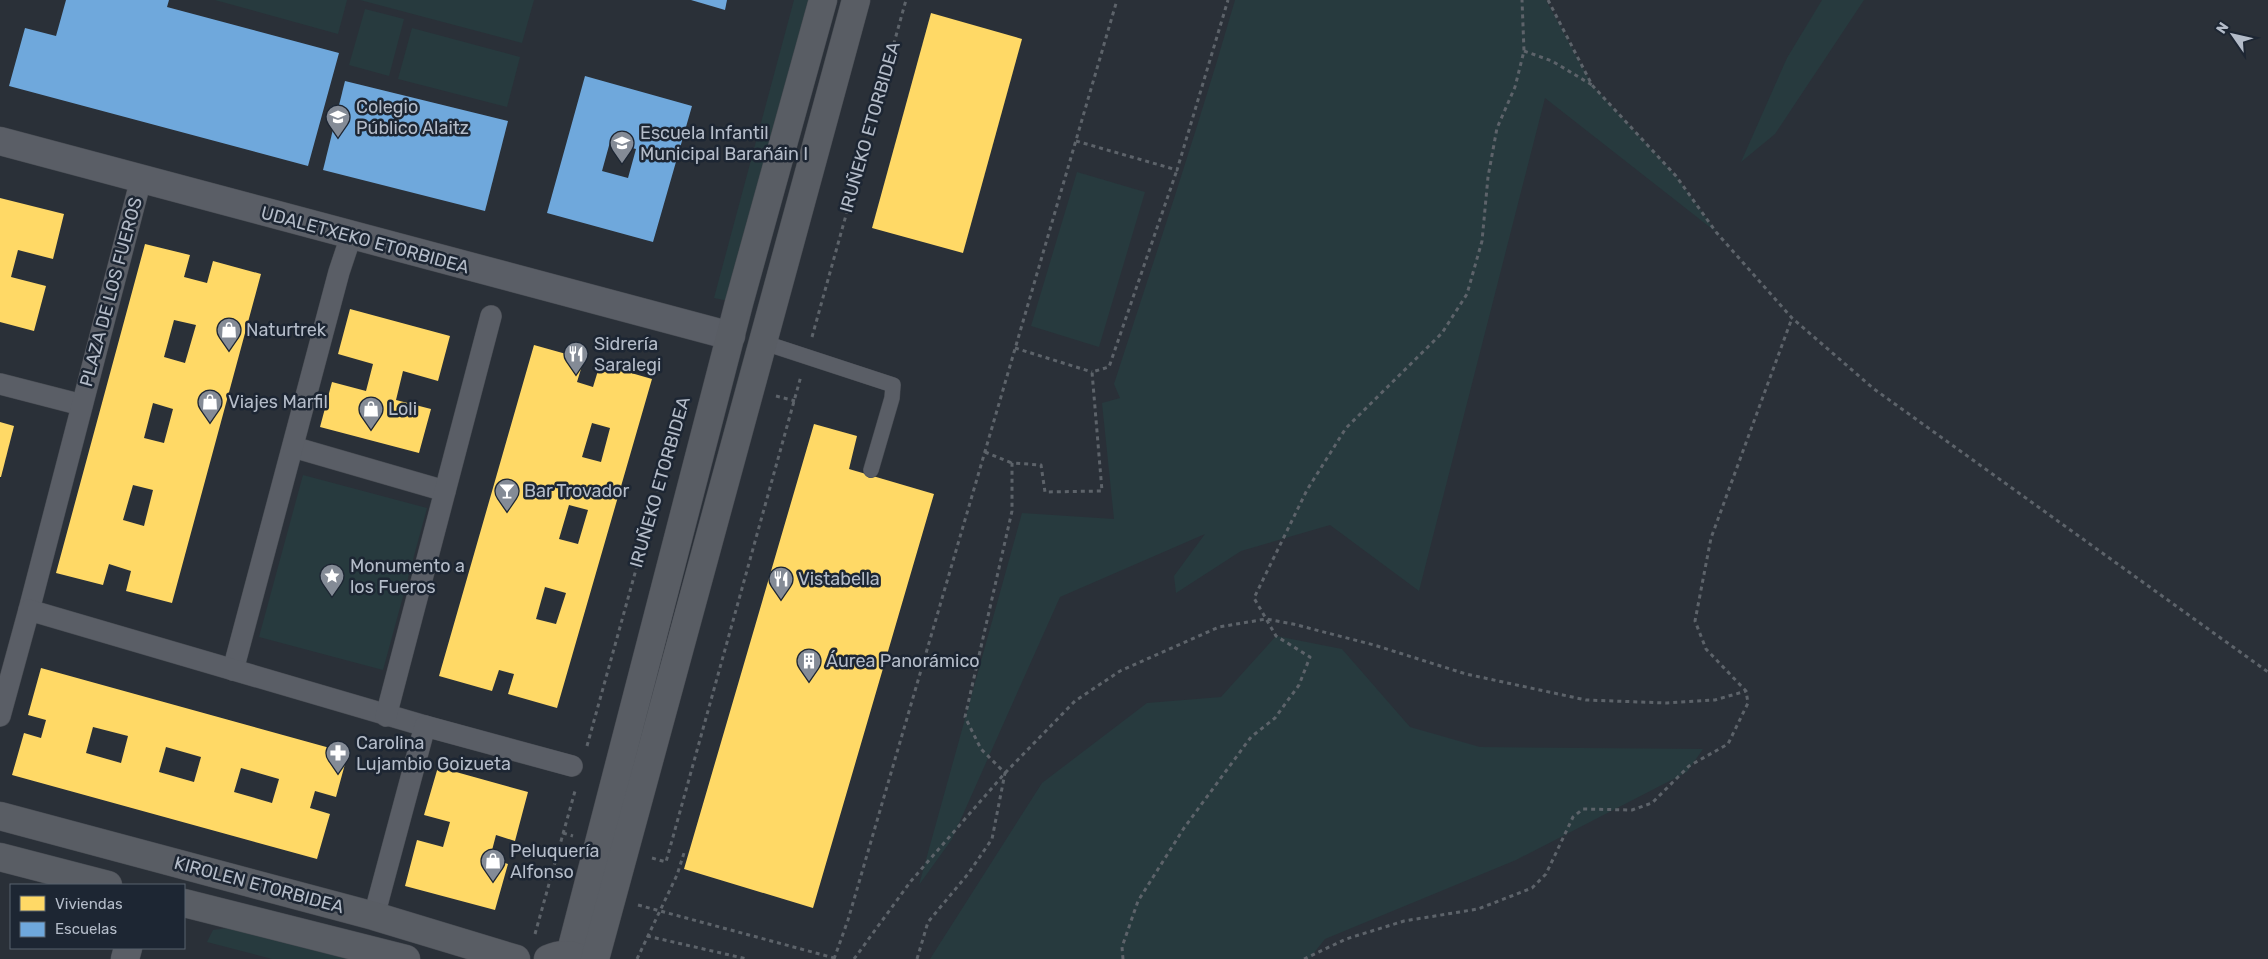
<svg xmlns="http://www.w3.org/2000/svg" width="2268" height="959" viewBox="0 0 2268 959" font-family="Rubik,sans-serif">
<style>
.green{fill:#273a3e}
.homes{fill:#ffd966;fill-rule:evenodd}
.schools{fill:#6fa8dc;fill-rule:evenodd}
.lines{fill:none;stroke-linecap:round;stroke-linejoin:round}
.service-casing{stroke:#484c53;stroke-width:16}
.pedestrian-casing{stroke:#484c53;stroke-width:22}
.minor-casing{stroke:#484c53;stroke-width:29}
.secondary-casing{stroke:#484c53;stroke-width:29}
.path{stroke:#5d636a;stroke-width:3;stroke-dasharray:4 4;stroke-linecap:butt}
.service{stroke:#5a5e66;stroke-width:15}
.pedestrian{stroke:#5a5e66;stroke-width:21}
.minor{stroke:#5a5e66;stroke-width:28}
.secondary{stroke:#595d64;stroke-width:28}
.labels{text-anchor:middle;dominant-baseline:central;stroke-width:5;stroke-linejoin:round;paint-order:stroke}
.poi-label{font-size:18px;fill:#b4bcc9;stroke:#1d2633;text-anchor:start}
.street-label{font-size:18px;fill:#b4bcc9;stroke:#1d2633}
</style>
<rect width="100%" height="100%" fill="#2a3038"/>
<g class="green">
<polygon points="215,0 347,0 338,34"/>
<polygon points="360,0 534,0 522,43"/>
<polygon points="794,0 823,0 739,303 714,298"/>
<path d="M1235 0H1546L1592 85 1676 176 1716 232 1545 98 1419 591 1330 525 1241 551 1176 593 1174 576 1205 534 1060 597 952 839 919 885 1022 513 1114 519 1102 403 1120 398 1114 384C1155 256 1198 129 1235 0Z"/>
<polygon points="1822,0 1864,0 1775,134 1741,162 1787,58"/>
<polygon points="365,9 404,19 389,76 349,65"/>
<polygon points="412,28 520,57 507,107 398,79"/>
<polygon points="1077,172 1145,192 1099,347 1031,326"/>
<polygon points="303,475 427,508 383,670 259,637"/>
<polygon points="1276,636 1342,649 1410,727 1480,747 1703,749 1687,772 1516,860 1325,939 1309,959 930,959 1042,783 1147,703 1221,697"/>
<polygon points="227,928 351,959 272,959 207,942 213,930"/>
</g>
<g class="homes">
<polygon points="931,13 1022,39 963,253 872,228"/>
<polygon points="0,198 64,214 53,259 18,250 11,277 46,286 34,331 0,322"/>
<path d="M145 244 190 255 184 277 207 283 213 261 261 274 172 603 126 591 131 571 109 564 103 585 56 573ZM174 320 196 325 185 363 164 357ZM153 403 173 409 164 443 144 438ZM133 485 153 490 144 526 123 520Z"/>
<polygon points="350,309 450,336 438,381 403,371 396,400 431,409 419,453 320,427 332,382 366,391 373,364 338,354"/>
<path d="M534 345 584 359 577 382 593 387 600 364 652 379 557 708 508 694 514 674 499 670 492 691 439 676ZM592 423 610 428 601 462 582 457ZM569 505 588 510 578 544 559 539ZM545 587 566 593 556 624 536 619Z"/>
<polygon points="0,422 14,426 1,477 0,477"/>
<polygon points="814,424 857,436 849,469 934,494 813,908 684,869"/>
<path d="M41 668 348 753 336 797 315 791 310 808 330 814 317 859 12 775 24 733 41 738 46 720 28 715ZM93 727 128 736 121 763 86 753ZM166 747 201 757 194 782 159 772ZM241 768 279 779 272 803 234 792Z"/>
<polygon points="438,767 528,792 515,841 496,835 490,858 508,864 495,910 405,886 417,840 443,847 450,822 424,815"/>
</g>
<g class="schools">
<polygon points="66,0 169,0 167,7 339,53 308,166 9,86 25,28 56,36"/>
<polygon points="691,0 727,0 725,10"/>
<path d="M585 76 692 106 653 242 547 213ZM610 142 636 149 628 178 602 171Z"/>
<polygon points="345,81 508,121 485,211 323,170"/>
</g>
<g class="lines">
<defs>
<polyline id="service" points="762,342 893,385 892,398 871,470"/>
<g id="pedestrian">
<polyline points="0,384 82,405"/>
<polyline points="293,447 445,491"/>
<polyline points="29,610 141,179"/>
<polyline points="233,670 339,272 351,236"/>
<polyline points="0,716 29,610 425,726"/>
<polyline points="386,716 491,316"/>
<polyline points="374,916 425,726 572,766"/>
</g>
<g id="minor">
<polyline points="0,141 731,336"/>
<polyline points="125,959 128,948"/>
</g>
<g id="secondary">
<polyline points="0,816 374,916 516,959"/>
<polyline points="0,857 108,885"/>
<polyline points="184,903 406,959"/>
<polyline points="570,955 739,303 823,0"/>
<path d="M548 959C559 954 570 953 582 959"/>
<polyline points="595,959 856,0"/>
</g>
</defs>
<use href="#service" class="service-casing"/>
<use href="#pedestrian" class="pedestrian-casing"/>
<use href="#minor" class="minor-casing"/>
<use href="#secondary" class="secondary-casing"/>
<g class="path">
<polyline points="1548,0 1592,85 1676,176 1716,232 1792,318 1874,389 2268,672"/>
<polyline points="1524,51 1552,61 1592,85"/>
<polyline points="1076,141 1177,170 1228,0"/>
<polyline points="812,337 906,0"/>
<polyline points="1015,348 1092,372"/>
<polyline points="776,396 795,401"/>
<polyline points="985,452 1012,463"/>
<polyline points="587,746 675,429"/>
<polyline points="563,833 573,836"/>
<polyline points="652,858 666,862 801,376"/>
<polyline points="638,905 838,959"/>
<polyline points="535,934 575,791"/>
<polyline points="647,936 747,959"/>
<polyline points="637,959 677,875 684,853"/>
<polyline points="834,959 848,920 1117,0"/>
<polyline points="854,959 911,881 1005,773 1075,701 1120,671 1219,627 1266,619 1293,624 1374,645 1466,674 1586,700 1667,703 1715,700 1746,691"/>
<polyline points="917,959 928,922 968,874 992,839 1005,773 981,749 965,717 1012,511 1012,463 1041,465 1045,492 1102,491 1092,372 1109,367 1177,170"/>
<polyline points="1123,959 1122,947 1138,901 1184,828 1251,737 1275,718 1299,685 1310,657 1276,636 1254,598 1307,490 1346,428 1442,333 1467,294 1482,241 1488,177 1497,128 1515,87 1524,51 1522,0"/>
<polyline points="1304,959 1346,939 1404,921 1478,909 1532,888 1546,874 1573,817 1583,809 1632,810 1652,803 1689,766 1728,744 1748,703 1746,691 1706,649 1695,621 1711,538 1792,318"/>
</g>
<use href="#service" class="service"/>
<use href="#pedestrian" class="pedestrian"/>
<use href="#minor" class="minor"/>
<use href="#secondary" class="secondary"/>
</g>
<defs>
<symbol id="school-pin" viewBox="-11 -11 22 30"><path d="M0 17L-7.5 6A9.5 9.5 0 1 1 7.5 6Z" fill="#848b96" stroke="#1d2633"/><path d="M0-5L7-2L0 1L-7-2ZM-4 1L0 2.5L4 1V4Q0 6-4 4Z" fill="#fff"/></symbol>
<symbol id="shop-pin" viewBox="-11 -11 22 30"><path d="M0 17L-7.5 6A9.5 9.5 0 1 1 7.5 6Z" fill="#848b96" stroke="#1d2633"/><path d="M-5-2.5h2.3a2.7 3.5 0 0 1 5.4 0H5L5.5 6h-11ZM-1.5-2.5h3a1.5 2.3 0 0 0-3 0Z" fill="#fff"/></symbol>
<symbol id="restaurant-pin" viewBox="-11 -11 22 30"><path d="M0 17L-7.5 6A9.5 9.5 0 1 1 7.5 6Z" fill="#848b96" stroke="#1d2633"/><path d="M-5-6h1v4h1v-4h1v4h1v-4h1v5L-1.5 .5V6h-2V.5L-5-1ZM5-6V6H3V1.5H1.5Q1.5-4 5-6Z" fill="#fff"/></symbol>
<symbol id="bar-pin" viewBox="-11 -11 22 30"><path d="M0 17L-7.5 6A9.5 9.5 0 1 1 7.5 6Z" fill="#848b96" stroke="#1d2633"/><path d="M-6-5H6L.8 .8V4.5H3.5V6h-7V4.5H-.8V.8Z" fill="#fff"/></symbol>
<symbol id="sight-pin" viewBox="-11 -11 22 30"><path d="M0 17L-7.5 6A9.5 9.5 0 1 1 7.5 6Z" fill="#848b96" stroke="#1d2633"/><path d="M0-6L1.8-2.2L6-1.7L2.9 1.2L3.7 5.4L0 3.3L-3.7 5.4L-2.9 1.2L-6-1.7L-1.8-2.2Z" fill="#fff"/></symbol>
<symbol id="building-pin" viewBox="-11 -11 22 30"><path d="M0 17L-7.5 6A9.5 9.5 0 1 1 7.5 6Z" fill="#848b96" stroke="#1d2633"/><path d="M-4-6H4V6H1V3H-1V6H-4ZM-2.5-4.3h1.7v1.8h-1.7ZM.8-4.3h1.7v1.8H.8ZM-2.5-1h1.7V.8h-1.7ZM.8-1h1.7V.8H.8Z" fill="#fff"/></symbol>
<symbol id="pharmacy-pin" viewBox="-11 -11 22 30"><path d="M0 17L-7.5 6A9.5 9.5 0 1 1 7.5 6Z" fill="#848b96" stroke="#1d2633"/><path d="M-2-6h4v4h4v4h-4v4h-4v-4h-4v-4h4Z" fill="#fff"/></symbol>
</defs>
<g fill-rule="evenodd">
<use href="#school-pin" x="324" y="103" width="28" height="38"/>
<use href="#school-pin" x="608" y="129" width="28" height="38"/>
<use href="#shop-pin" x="215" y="316" width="28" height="38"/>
<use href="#restaurant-pin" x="562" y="340" width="28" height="38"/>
<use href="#shop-pin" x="196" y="388" width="28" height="38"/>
<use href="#shop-pin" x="357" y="395" width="28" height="38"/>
<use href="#bar-pin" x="493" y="477" width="28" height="38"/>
<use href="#sight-pin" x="318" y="562" width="28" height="38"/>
<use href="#restaurant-pin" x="767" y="565" width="28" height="38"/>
<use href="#building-pin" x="795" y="647" width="28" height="38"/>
<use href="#pharmacy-pin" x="324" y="739" width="28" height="38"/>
<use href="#shop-pin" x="479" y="847" width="28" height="38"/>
</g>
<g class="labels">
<g class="poi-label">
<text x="356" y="107">Colegio<tspan x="356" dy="21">Público Alaitz</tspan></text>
<text x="640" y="133">Escuela Infantil<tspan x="640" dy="21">Municipal Barañáin I</tspan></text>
<text x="246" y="330">Naturtrek</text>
<text x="594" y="344">Sidrería<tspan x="594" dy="21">Saralegi</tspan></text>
<text x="228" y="402">Viajes Marfil</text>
<text x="388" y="409">Loli</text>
<text x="524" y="491">Bar Trovador</text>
<text x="350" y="566">Monumento a<tspan x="350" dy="21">los Fueros</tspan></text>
<text x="798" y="579">Vistabella</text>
<text x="826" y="661">Áurea Panorámico</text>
<text x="356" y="743">Carolina<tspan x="356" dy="21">Lujambio Goizueta</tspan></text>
<text x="510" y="851">Peluquería<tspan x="510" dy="21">Alfonso</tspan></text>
</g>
<g class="street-label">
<text transform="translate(870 127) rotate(-74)">IRUÑEKO ETORBIDEA</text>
<text transform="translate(365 240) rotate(15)">UDALETXEKO ETORBIDEA</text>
<text transform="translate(111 292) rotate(-75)">PLAZA DE LOS FUEROS</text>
<text transform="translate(660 482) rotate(-74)">IRUÑEKO ETORBIDEA</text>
<text transform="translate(259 885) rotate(15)">KIROLEN ETORBIDEA</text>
</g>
</g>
<rect x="10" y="884" width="175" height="65" fill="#1d2633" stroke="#59626f"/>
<rect x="20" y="896" width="25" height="15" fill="#ffd966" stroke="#59626f"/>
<text x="55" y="909" font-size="15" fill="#b4bcc9">Viviendas</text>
<rect x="20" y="922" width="25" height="15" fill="#6fa8dc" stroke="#59626f"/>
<text x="55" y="934" font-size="15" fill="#b4bcc9">Escuelas</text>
<g transform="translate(2233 35) rotate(304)" stroke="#1d2633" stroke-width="4" paint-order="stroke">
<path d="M0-4L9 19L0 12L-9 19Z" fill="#b4bcc9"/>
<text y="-8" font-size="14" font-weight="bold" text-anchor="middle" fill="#b4bcc9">N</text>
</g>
</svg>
